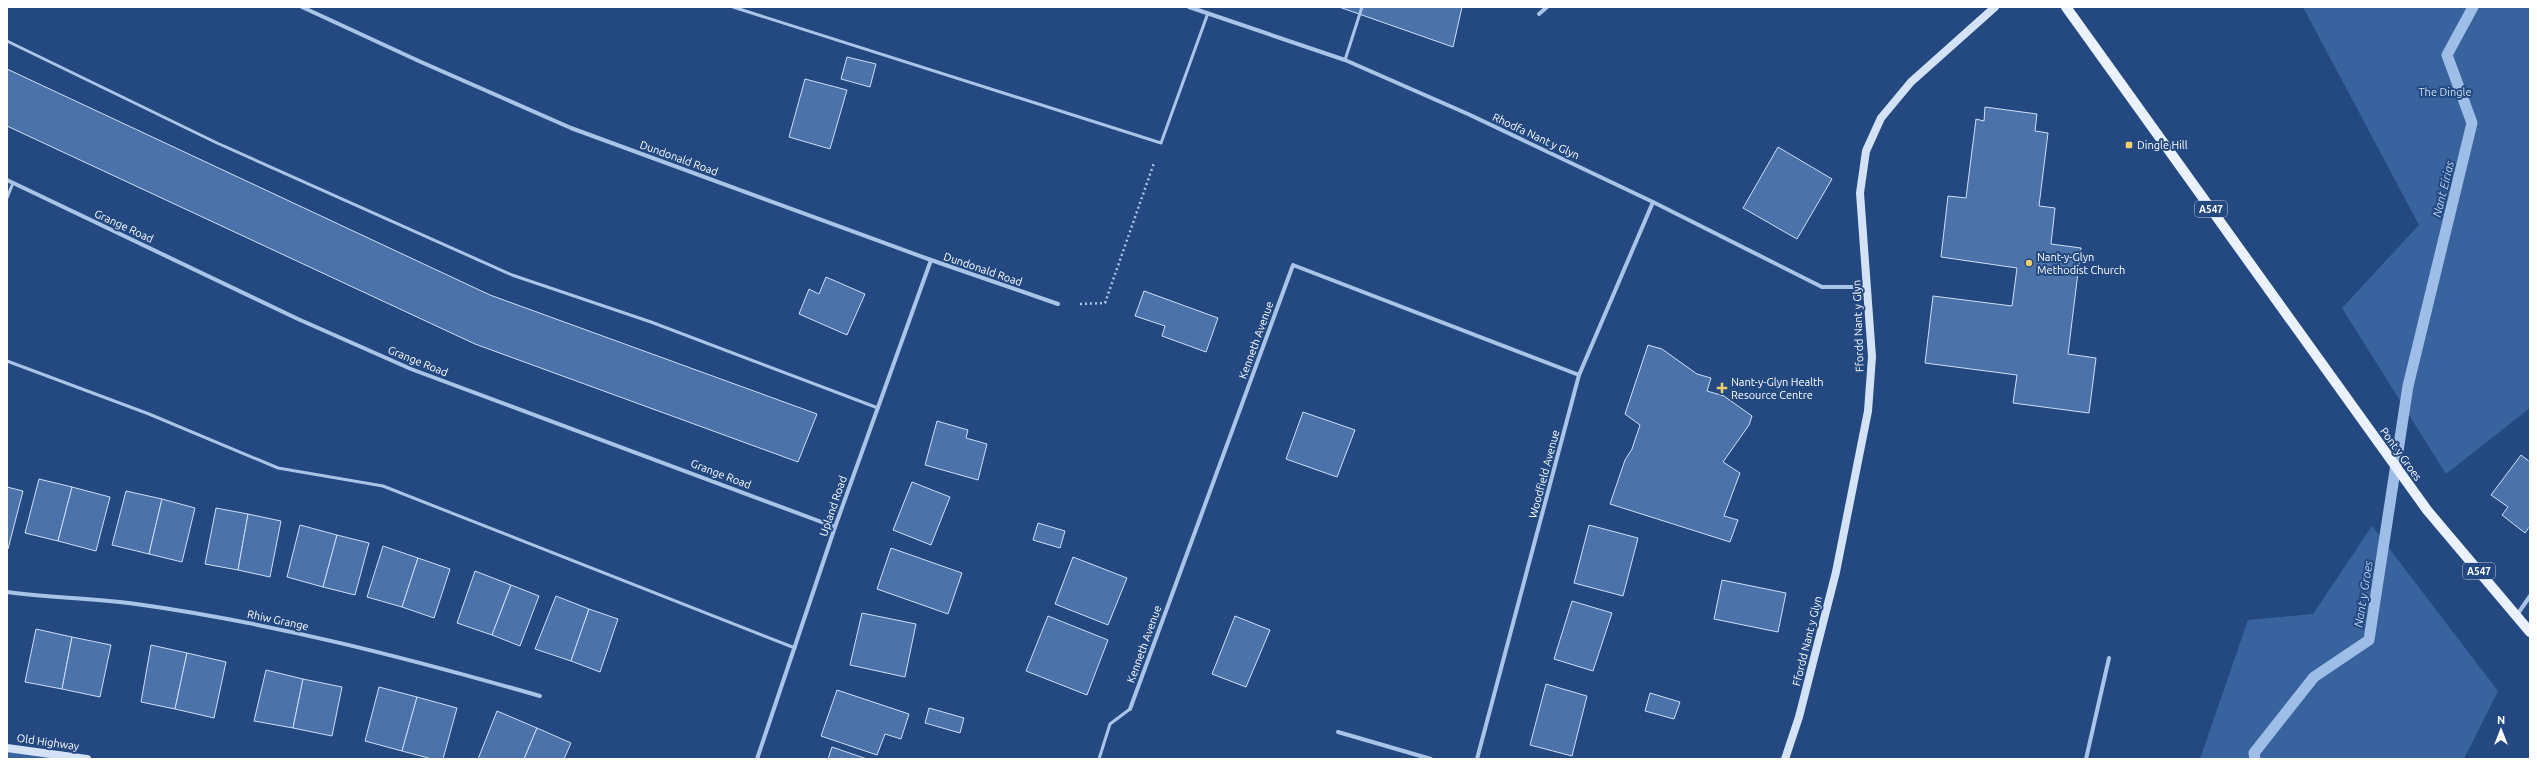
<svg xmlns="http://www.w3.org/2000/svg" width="2537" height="766" viewBox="0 0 2537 766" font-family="Ubuntu,sans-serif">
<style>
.green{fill:#38639e}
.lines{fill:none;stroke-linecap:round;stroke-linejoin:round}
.stream{stroke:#9ebee8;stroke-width:11}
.building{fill:#4c73a9;stroke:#cedff5}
.path{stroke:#aac4e7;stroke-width:2.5;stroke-dasharray:2 3;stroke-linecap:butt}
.lane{stroke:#aac4e7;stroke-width:3}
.street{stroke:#aac4e7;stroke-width:4}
.secondary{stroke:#d4e2f6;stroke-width:8}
.primary{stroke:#ecf2fd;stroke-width:10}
.poi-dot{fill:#f1cf6e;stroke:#244981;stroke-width:1.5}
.labels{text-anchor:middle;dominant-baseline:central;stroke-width:4;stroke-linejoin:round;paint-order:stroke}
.shield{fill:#244981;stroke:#bdc8d9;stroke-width:1}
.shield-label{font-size:10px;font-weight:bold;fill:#fff}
.park-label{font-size:11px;fill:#cedff5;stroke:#244981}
.street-label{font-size:11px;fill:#fff;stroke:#244981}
.poi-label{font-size:11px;fill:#fff;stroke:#244981;text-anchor:start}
.water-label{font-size:12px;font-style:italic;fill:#b6ceee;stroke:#244981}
</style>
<rect width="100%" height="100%" fill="#244981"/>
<g class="green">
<polygon points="2303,7 2530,7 2530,408 2446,474 2342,308 2419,225"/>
<polygon points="2372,526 2498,691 2464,759 2200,759 2248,620 2313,614"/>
<polygon points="7,746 92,759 7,759"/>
</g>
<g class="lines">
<polyline class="stream" points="2255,759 2254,753 2314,677 2369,640 2408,386 2472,123 2447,55 2473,7"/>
</g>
<g class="building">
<polygon points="1339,7 1462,7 1453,47"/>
<polygon points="847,57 876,64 870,87 841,79"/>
<polygon points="7,69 490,295 817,414 798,462 475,344 7,126"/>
<polygon points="805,79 847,90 830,149 789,137"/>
<polygon points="1985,107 2037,114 2035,131 2048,133 2039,206 2055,208 2051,244 2081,248 2068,354 2096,358 2089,413 2013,403 2017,375 1925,363 1933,296 2012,306 2017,268 1941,257 1948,196 1966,198 1976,119 1984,121"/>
<polygon points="1778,147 1832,179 1797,239 1743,208"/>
<polygon points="826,277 865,294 847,335 799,314 809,289 819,294"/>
<polygon points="1144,291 1218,318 1206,352 1162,336 1165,326 1135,316"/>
<polygon points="1648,345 1662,349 1697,374 1711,378 1707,391 1724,396 1752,416 1749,425 1723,462 1740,473 1724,516 1738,520 1730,542 1610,504 1625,460 1632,449 1640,425 1625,414"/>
<polygon points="1303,412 1355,430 1337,477 1286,459"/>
<polygon points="937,421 968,430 966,438 987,444 978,480 925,465"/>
<polygon points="2521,455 2530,462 2530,526 2525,533 2502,515 2508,507 2491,495"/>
<polygon points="39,479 72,487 58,541 25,533"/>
<polygon points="912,482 950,497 931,545 893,530"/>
<polygon points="7,487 23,491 8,549 7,549"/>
<polygon points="72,487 110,497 96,551 58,541"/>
<polygon points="126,491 162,499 149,554 112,545"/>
<polygon points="162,499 195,508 182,562 149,554"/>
<polygon points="216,508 248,514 238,570 205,564"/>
<polygon points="248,514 281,521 270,577 238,570"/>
<polygon points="1038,523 1065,531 1060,548 1033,540"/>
<polygon points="300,525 337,535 323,587 287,577"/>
<polygon points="1589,525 1638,538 1623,596 1574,583"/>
<polygon points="337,535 369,543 355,595 323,587"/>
<polygon points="383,546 418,558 402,607 367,597"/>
<polygon points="891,548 962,573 948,614 877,589"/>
<polygon points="1073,557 1127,578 1108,625 1055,604"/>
<polygon points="418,558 450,569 434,618 402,607"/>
<polygon points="475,571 511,585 492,635 457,623"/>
<polygon points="1722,580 1786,593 1778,632 1714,619"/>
<polygon points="511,585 539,596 520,646 492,635"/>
<polygon points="556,596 589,609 571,661 535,649"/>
<polygon points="1572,601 1612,613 1593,671 1554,659"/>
<polygon points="589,609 618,619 600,672 571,661"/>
<polygon points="862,613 916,624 905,677 850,665"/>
<polygon points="1048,616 1108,640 1087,695 1026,671"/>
<polygon points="1235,616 1270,630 1246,687 1212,674"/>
<polygon points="36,629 72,637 62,689 25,682"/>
<polygon points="72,637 111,645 100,697 62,689"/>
<polygon points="151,645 187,653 175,709 141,702"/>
<polygon points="187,653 226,662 214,718 175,709"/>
<polygon points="266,670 303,679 293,728 254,721"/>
<polygon points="303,679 342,687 332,736 293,728"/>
<polygon points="1546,684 1587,696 1572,756 1530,745"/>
<polygon points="379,687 417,697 402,751 365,741"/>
<polygon points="837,690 909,714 901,739 885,734 877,755 821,736"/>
<polygon points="1650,693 1680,702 1674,719 1645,711"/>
<polygon points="417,697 457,708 443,759 432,759 402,751"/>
<polygon points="929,708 964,718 960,733 925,723"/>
<polygon points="497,711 537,728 524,759 478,759"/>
<polygon points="537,728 571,743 564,759 524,759"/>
<polygon points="832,747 867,759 828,759"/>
</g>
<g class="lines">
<polyline class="path" points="1080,304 1105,303 1154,163"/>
<g class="lane">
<polyline points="733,7 1161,143 1208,13"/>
<polyline points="7,41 217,143 512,275 651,322 878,408"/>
<polyline points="1345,60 1362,7"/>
<polyline points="7,198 13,183"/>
<polyline points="7,361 149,414 278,468 383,486 795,648"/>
<polyline points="1099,759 1110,724 1130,709"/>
</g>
<g class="street">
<polyline points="302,7 421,62 571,128 931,260 1058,304"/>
<polyline points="1189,7 1345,60 1468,114 1653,202 1822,287 1868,287"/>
<polyline points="1539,14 1547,7"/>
<polyline points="7,180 298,319 411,369 835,527"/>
<path d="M7 592C50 598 94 598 136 604 273 623 407 658 540 696"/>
<polyline points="2517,615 2530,596"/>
<polyline points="1130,709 1293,265 1579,375"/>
<polyline points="1338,732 1431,759"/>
<polyline points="757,759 835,527 931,260"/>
<polyline points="1477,759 1579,375 1653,202"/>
<polyline points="2086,759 2109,658"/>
</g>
<g class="secondary">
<polyline points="7,748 87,759"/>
<polyline points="1785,759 1799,717 1836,572 1868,411 1872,357 1860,193 1866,151 1881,118 1911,82 1995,7"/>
</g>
<polyline class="primary" points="2066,7 2427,510 2530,632"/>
</g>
<g class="poi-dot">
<rect x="2125" y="141" width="8" height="8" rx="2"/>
<circle cx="2029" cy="263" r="4"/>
<path d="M1720 382h4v4h4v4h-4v4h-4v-4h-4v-4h4z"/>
</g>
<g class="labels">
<g class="shield">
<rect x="2195" y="201" width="32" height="16" rx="3"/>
<rect x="2463" y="563" width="32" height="16" rx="3"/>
</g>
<g class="shield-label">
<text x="2211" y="209">A547</text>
<text x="2479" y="571">A547</text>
</g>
<g class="park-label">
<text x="2445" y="92">The Dingle</text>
</g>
<g class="street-label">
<text transform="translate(1536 136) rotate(25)">Rhodfa Nant y Glyn</text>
<text transform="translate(679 158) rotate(20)">Dundonald Road</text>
<text transform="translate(124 226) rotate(25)">Grange Road</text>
<text transform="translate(983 269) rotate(19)">Dundonald Road</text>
<text transform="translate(1858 326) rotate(-92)">Ffordd Nant y Glyn</text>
<text transform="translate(1256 340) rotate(-70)">Kenneth Avenue</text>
<text transform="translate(418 361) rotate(22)">Grange Road</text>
<text transform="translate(2401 454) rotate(54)">Pont y Groes</text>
<text transform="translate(721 474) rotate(21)">Grange Road</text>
<text transform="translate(1544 474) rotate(-75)">Woodfield Avenue</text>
<text transform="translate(833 506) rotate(-71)">Upland Road</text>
<text transform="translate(278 620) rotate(12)">Rhiw Grange</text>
<text transform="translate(1807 641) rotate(-76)">Ffordd Nant y Glyn</text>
<text transform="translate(1144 644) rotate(-70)">Kenneth Avenue</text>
<text transform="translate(48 742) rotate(8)">Old Highway</text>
</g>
<g class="poi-label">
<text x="2137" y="145">Dingle Hill</text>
<text x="2037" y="257">Nant-y-Glyn<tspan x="2037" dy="13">Methodist Church</tspan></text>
<text x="1731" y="382">Nant-y-Glyn Health<tspan x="1731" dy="13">Resource Centre</tspan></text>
</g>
<g class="water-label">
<text transform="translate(2443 189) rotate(-76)">Nant Eirias</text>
<text transform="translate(2363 594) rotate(-81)">Nant y Groes</text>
</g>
</g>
<rect width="2537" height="766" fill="none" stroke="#ffffff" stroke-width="16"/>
<g transform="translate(2501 730)" stroke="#244981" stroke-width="3" paint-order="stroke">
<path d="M0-3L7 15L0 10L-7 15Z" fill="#ffffff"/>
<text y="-6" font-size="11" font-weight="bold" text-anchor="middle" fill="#ffffff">N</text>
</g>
</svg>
